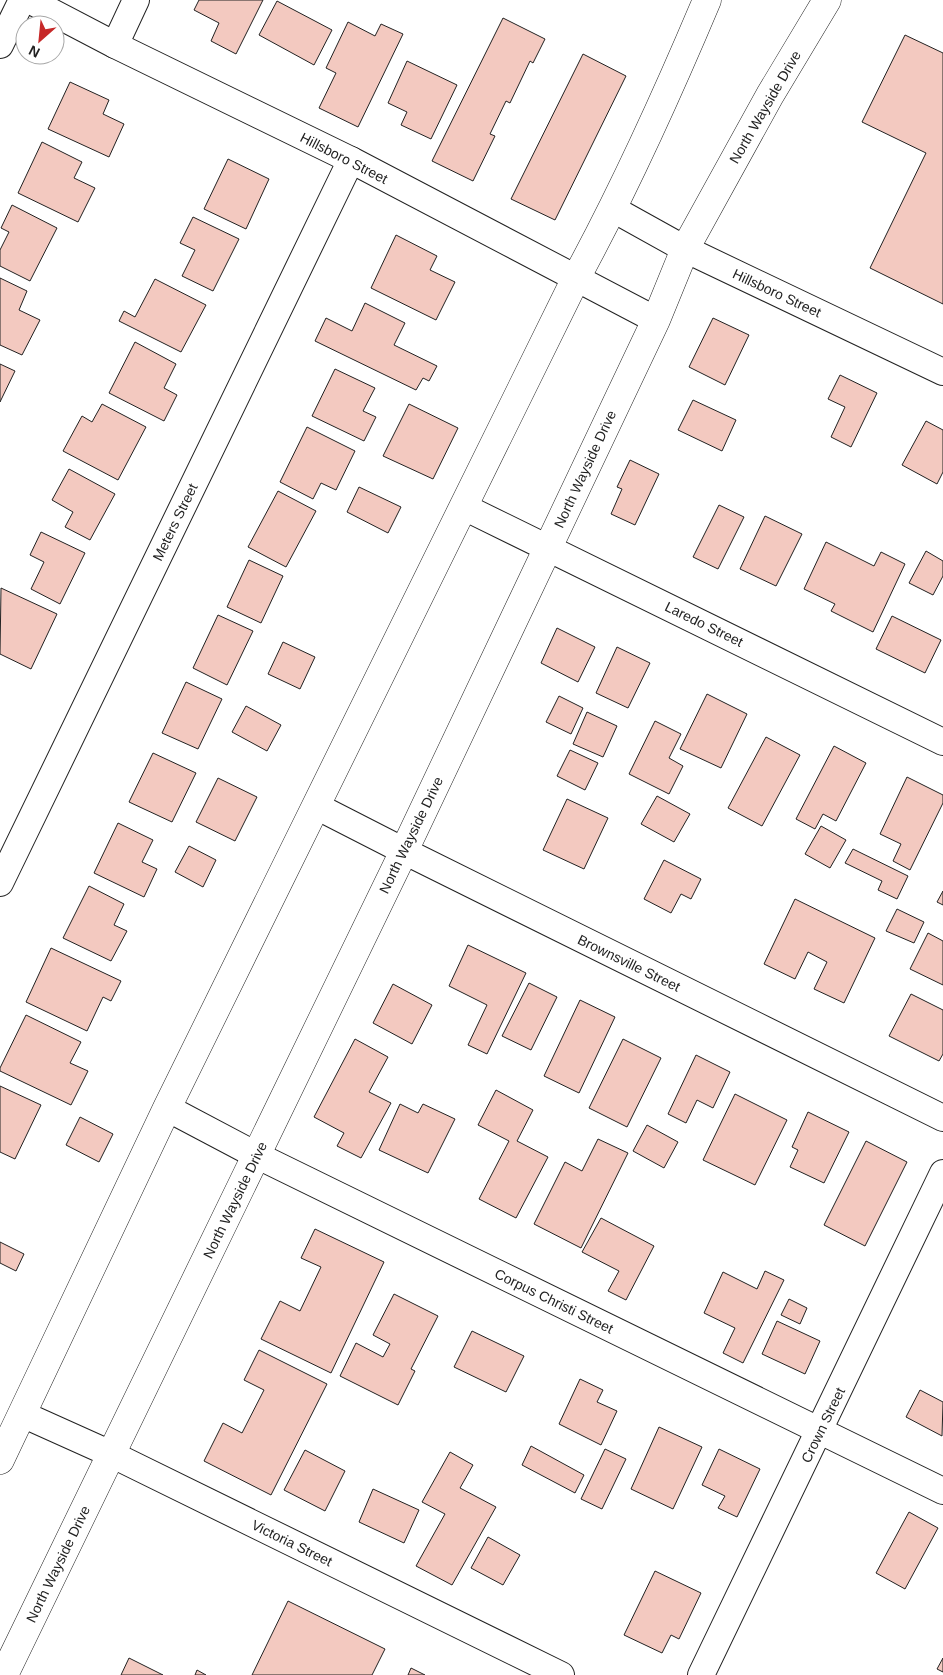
<svg xmlns="http://www.w3.org/2000/svg" width="943" height="1675" viewBox="0 0 943 1675" font-family="Arial,sans-serif">
<style>
.building{fill:#f3c9c0;stroke:#222}
.lines{fill:none;stroke-linecap:round;stroke-linejoin:round}
.street-casing{stroke:#222;stroke-width:28}
.secondary-casing{stroke:#222;stroke-width:29}
.street{stroke:#fff;stroke-width:26}
.secondary{stroke:#fff;stroke-width:28}
.labels{text-anchor:middle;dominant-baseline:central;stroke-width:4;stroke-linejoin:round;paint-order:stroke}
.street-label{font-size:14px;fill:#222;stroke:#fff}
</style>
<rect width="100%" height="100%" fill="#fff"/>
<g class="building">
<polygon points="199,0 263,0 236,54 211,41 219,23 194,10"/>
<polygon points="277,1 332,30 314,65 259,35"/>
<polygon points="503,18 545,39 533,63 530,61 510,103 506,101 490,134 495,136 473,181 432,161"/>
<polygon points="348,22 375,36 381,24 403,34 358,127 319,108 336,73 326,68"/>
<polygon points="905,35 943,53 943,304 870,268 926,153 862,122"/>
<polygon points="583,54 626,76 555,220 511,199"/>
<polygon points="407,61 457,85 431,139 401,125 407,112 388,103"/>
<polygon points="70,82 109,100 103,114 124,124 109,157 48,129"/>
<polygon points="42,142 82,162 74,178 95,188 78,222 18,193"/>
<polygon points="228,159 269,179 246,229 204,209"/>
<polygon points="12,205 57,228 30,281 0,266 0,250 9,232 1,228"/>
<polygon points="193,217 239,239 213,291 182,276 195,250 180,243"/>
<polygon points="396,235 437,256 430,270 455,282 436,320 371,288"/>
<polygon points="0,278 27,291 19,310 40,320 22,355 0,345"/>
<polygon points="155,279 206,305 181,352 119,321 124,311 135,317"/>
<polygon points="365,303 405,323 394,345 437,366 429,381 423,378 416,390 315,341 326,318 352,331"/>
<polygon points="713,318 749,335 725,385 689,367"/>
<polygon points="135,342 176,364 164,388 177,395 164,421 109,393"/>
<polygon points="0,364 15,371 0,402"/>
<polygon points="335,369 375,388 363,411 376,417 364,441 312,416"/>
<polygon points="840,375 877,393 851,447 831,437 845,407 828,399"/>
<polygon points="693,400 736,420 722,451 678,430"/>
<polygon points="102,404 146,427 118,480 63,451 82,416 92,422"/>
<polygon points="409,404 458,428 433,479 383,456"/>
<polygon points="926,421 943,430 943,472 937,484 902,465"/>
<polygon points="307,427 355,451 336,490 321,483 313,499 280,482"/>
<polygon points="630,460 659,474 635,525 611,514 622,489 617,487"/>
<polygon points="69,469 115,494 90,540 65,527 73,512 52,500"/>
<polygon points="359,487 401,507 388,533 347,512"/>
<polygon points="278,491 316,511 286,567 248,547"/>
<polygon points="719,505 744,517 718,569 693,557"/>
<polygon points="765,516 802,534 776,586 740,569"/>
<polygon points="41,532 85,553 60,604 31,589 44,562 30,555"/>
<polygon points="826,542 874,566 881,552 905,564 873,632 831,611 835,604 804,589"/>
<polygon points="926,551 943,561 943,576 933,595 909,583"/>
<polygon points="249,560 283,576 261,623 227,607"/>
<polygon points="1,588 57,614 31,669 0,654"/>
<polygon points="218,615 253,631 227,685 193,668"/>
<polygon points="892,616 941,640 925,673 876,649"/>
<polygon points="557,628 595,647 578,682 541,663"/>
<polygon points="283,642 315,657 300,689 268,674"/>
<polygon points="617,647 650,663 628,708 596,693"/>
<polygon points="186,682 222,699 198,749 162,733"/>
<polygon points="707,694 747,714 721,768 680,749"/>
<polygon points="559,696 583,708 571,734 546,722"/>
<polygon points="246,706 281,725 267,751 232,732"/>
<polygon points="587,712 617,726 603,757 573,744"/>
<polygon points="655,721 681,734 669,758 683,766 669,794 629,774"/>
<polygon points="766,737 800,755 762,826 728,808"/>
<polygon points="834,746 866,763 836,821 823,814 815,829 796,819"/>
<polygon points="570,750 598,763 585,790 557,776"/>
<polygon points="153,753 196,773 172,822 129,802"/>
<polygon points="907,777 943,795 943,803 910,870 893,861 901,844 880,834"/>
<polygon points="218,778 257,797 235,841 196,822"/>
<polygon points="657,796 690,814 674,842 641,824"/>
<polygon points="567,799 608,818 584,869 543,850"/>
<polygon points="118,823 153,840 142,862 157,869 144,897 94,873"/>
<polygon points="821,826 846,840 830,868 805,854"/>
<polygon points="189,846 216,860 203,887 175,872"/>
<polygon points="853,849 908,876 897,899 878,890 882,881 845,863"/>
<polygon points="664,860 701,879 691,899 681,894 671,913 644,899"/>
<polygon points="89,886 124,904 114,925 127,931 111,961 63,938"/>
<polygon points="943,891 943,905 937,902"/>
<polygon points="795,899 875,938 844,1003 814,989 827,962 808,952 795,979 764,964"/>
<polygon points="897,909 924,922 914,943 886,931"/>
<polygon points="928,933 943,941 943,985 910,969"/>
<polygon points="468,945 526,973 487,1054 468,1045 487,1005 449,986"/>
<polygon points="51,948 121,981 111,1001 103,997 87,1031 26,1002"/>
<polygon points="529,983 557,997 531,1050 502,1036"/>
<polygon points="393,984 432,1005 412,1044 373,1023"/>
<polygon points="911,994 943,1010 943,1054 939,1061 889,1036"/>
<polygon points="580,1000 615,1017 579,1093 544,1076"/>
<polygon points="26,1015 81,1042 70,1063 88,1071 71,1105 0,1071 0,1068"/>
<polygon points="355,1039 388,1057 369,1092 391,1103 361,1158 337,1146 344,1133 314,1117"/>
<polygon points="623,1039 661,1058 627,1127 589,1108"/>
<polygon points="696,1055 730,1072 713,1108 697,1100 686,1123 668,1114"/>
<polygon points="0,1086 41,1105 15,1159 0,1152"/>
<polygon points="496,1090 533,1110 517,1141 548,1157 516,1218 479,1199 509,1141 478,1125"/>
<polygon points="735,1094 787,1120 755,1185 703,1160"/>
<polygon points="400,1104 418,1113 423,1104 455,1119 428,1173 379,1150"/>
<polygon points="808,1112 849,1132 824,1183 790,1167 798,1150 792,1147"/>
<polygon points="80,1117 113,1134 99,1162 66,1145"/>
<polygon points="647,1125 678,1142 664,1168 633,1151"/>
<polygon points="598,1139 628,1153 581,1248 534,1224 565,1162 582,1171"/>
<polygon points="866,1141 907,1162 865,1246 824,1225"/>
<polygon points="601,1218 654,1246 626,1300 608,1291 619,1271 582,1252"/>
<polygon points="315,1229 384,1262 331,1373 261,1339 280,1301 300,1311 321,1267 301,1258"/>
<polygon points="0,1242 24,1254 16,1271 0,1263"/>
<polygon points="765,1271 784,1280 743,1363 723,1353 735,1328 704,1313 723,1272 757,1289"/>
<polygon points="394,1294 438,1316 411,1369 415,1371 398,1405 340,1376 356,1343 383,1357 390,1344 373,1335"/>
<polygon points="789,1299 807,1308 800,1324 781,1315"/>
<polygon points="777,1321 820,1341 805,1374 762,1354"/>
<polygon points="472,1331 524,1356 506,1392 454,1367"/>
<polygon points="259,1350 327,1384 271,1495 204,1461 223,1423 242,1433 264,1390 244,1380"/>
<polygon points="580,1379 603,1390 597,1402 617,1411 601,1445 559,1424"/>
<polygon points="920,1390 943,1402 942,1436 906,1417"/>
<polygon points="659,1427 702,1447 673,1509 631,1489"/>
<polygon points="531,1446 584,1475 575,1493 522,1465"/>
<polygon points="605,1449 626,1459 602,1509 581,1499"/>
<polygon points="719,1449 760,1469 737,1517 718,1508 725,1496 702,1485"/>
<polygon points="305,1450 345,1471 325,1511 284,1490"/>
<polygon points="450,1452 473,1465 460,1488 496,1507 452,1585 416,1566 445,1514 422,1502"/>
<polygon points="373,1489 419,1510 404,1543 359,1522"/>
<polygon points="909,1512 938,1528 905,1589 876,1573"/>
<polygon points="488,1537 520,1555 503,1585 471,1568"/>
<polygon points="655,1571 701,1593 679,1639 671,1635 662,1653 624,1635"/>
<polygon points="288,1601 385,1649 372,1675 252,1675"/>
<polygon points="129,1658 163,1675 121,1675"/>
<polygon points="943,1658 943,1672 937,1669"/>
<polygon points="411,1668 425,1675 408,1675"/>
<polygon points="197,1670 206,1675 195,1675"/>
</g>
<g class="lines">
<defs>
<g id="street">
<polyline points="29,0 115,45 351,160 656,320"/>
<polyline points="0,45 22,0"/>
<polyline points="115,45 136,0"/>
<polyline points="613,209 685,249 943,372"/>
<polyline points="464,507 943,742"/>
<polyline points="316,806 404,851 943,1118"/>
<polyline points="0,883 351,160"/>
<polyline points="167,1108 256,1155 943,1491"/>
<polyline points="22,1414 111,1454 561,1675"/>
<polyline points="701,1675 943,1173"/>
</g>
<g id="secondary">
<path d="M0 1460 167 1108 576 278C625 188 667 95 707 0"/>
<polyline points="4,1675 404,851 656,320 685,249 770,95 827,0"/>
</g>
</defs>
<use href="#street" class="street-casing"/>
<use href="#secondary" class="secondary-casing"/>
<use href="#street" class="street"/>
<use href="#secondary" class="secondary"/>
</g>
<g class="labels">
<g class="street-label">
<text transform="translate(765 107) rotate(-60)">North Wayside Drive</text>
<text transform="translate(344 158) rotate(27)">Hillsboro Street</text>
<text transform="translate(777 293) rotate(25)">Hillsboro Street</text>
<text transform="translate(585 469) rotate(-65)">North Wayside Drive</text>
<text transform="translate(175 522) rotate(-64)">Meters Street</text>
<text transform="translate(704 624) rotate(26)">Laredo Street</text>
<text transform="translate(411 835) rotate(-64)">North Wayside Drive</text>
<text transform="translate(629 963) rotate(26)">Brownsville Street</text>
<text transform="translate(235 1200) rotate(-64)">North Wayside Drive</text>
<text transform="translate(554 1301) rotate(26)">Corpus Christi Street</text>
<text transform="translate(823 1425) rotate(-64)">Crown Street</text>
<text transform="translate(292 1543) rotate(26)">Victoria Street</text>
<text transform="translate(58 1564) rotate(-64)">North Wayside Drive</text>
</g>
</g>
<g transform="translate(40 40) rotate(207)"><circle r="24" fill="#ffffff" stroke="#a7a7a7"/>
<path d="M0-4L9 19L0 12L-9 19Z" fill="#c62828"/>
<text y="-8" font-size="14" font-weight="bold" text-anchor="middle" fill="#222222">N</text>
</g>
</svg>
